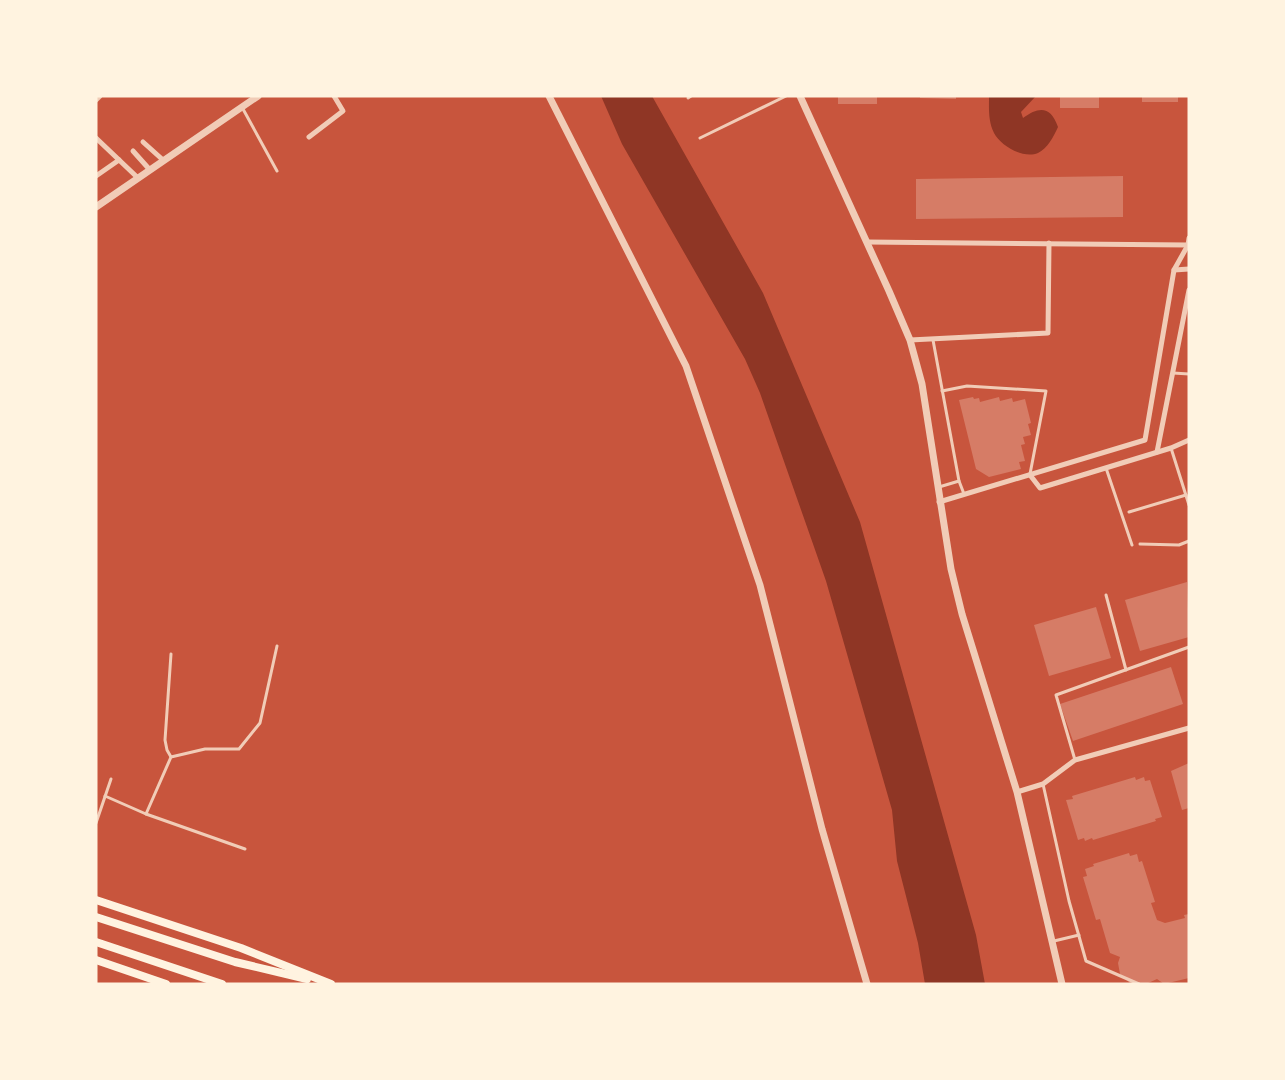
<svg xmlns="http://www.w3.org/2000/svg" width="1285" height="1080" viewBox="0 0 1285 1080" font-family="'DM Sans',sans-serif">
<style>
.water{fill:#8f3625}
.building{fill:#d67c66}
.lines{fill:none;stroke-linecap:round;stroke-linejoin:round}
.service{stroke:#f1ccb7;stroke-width:3}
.minor{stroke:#f1ccb7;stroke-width:5}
.tertiary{stroke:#f1ccb7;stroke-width:7}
.secondary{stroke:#fff3e0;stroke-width:8}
</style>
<rect width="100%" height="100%" fill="#c8553d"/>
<g class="water">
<polygon points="601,96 652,96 763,293 860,522 976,935 985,984 925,984 918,943 897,861 892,810 826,581 760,393 745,359 622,144"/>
<path d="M989 96H1036L1021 112 1023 118C1039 106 1051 106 1058 127 1054 136 1047 149 1038 153 1023 159 1001 146 994 133 988 121 989 109 989 96Z"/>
</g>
<g class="building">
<rect x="838" y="96" width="39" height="8"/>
<polygon points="920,96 956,96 956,99 920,98"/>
<rect x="1060" y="96" width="39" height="12"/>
<rect x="1142" y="96" width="36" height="6"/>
<polygon points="1123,176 1123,217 916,219 916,179"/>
<polygon points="973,397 974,399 979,398 980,402 999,397 1000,401 1012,398 1013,402 1025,399 1031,423 1028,424 1031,435 1023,437 1025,444 1021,445 1025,461 1019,462 1021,469 989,477 976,469 959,400"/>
<polygon points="1187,582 1189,637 1140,651 1125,600"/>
<polygon points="1096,607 1111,658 1049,676 1034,625"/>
<polygon points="1171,667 1183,704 1073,741 1060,704"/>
<polygon points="1189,763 1189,808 1182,810 1171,771"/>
<polygon points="1135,777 1136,780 1144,777 1145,781 1150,780 1162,817 1155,819 1156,821 1093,840 1092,838 1085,841 1084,838 1078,840 1066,800 1073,799 1072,796"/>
<polygon points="1129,853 1130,856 1137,854 1139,862 1142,861 1155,902 1151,903 1157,920 1165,923 1185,918 1184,915 1189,914 1189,978 1164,984 1157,979 1146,984 1131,984 1120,974 1118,963 1120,957 1110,953 1100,919 1096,920 1083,877 1087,876 1085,869 1094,866 1093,864"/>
</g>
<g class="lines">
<g class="service">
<polyline points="688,98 691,96"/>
<polyline points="243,109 277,171"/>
<polyline points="700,138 786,96"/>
<polyline points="933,340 959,481 939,487"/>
<polyline points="1173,373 1189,374"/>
<polyline points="942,391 967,386 1046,391 1030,474"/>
<polyline points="1171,448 1189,505"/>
<polyline points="1106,468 1132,545"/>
<polyline points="959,481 964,494"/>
<polyline points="1129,512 1186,495"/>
<polyline points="1140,544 1179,545 1189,541"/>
<polyline points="1106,595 1126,670"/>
<polyline points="171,654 165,740 167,750 171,757"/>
<polyline points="1075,760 1056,695 1189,647"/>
<polyline points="1043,784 1069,901 1086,961 1139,984"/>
<polyline points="105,796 146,814 171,757 205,749 239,749 260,723 277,646"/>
<polyline points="146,814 245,849"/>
<polyline points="96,823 111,779"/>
<polyline points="1054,941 1079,935"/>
</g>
<g class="minor">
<polyline points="96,100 100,96"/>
<polyline points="309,137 343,111 334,96"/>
<polyline points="96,138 138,178"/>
<polyline points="143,142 163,160"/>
<polyline points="133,151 150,170"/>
<polyline points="96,176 119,160"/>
<polyline points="867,242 1188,245"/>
<polyline points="1174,270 1189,269"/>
<polyline points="910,340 1048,333 1049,243"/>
<polyline points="1157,452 1189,290"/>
<polyline points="1030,475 1040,488 1171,448 1189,440"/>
<polyline points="939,502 1145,440 1174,270 1188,245 1189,238"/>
<polyline points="1017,792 1043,784 1075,760 1189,728"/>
</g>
<g class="tertiary">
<polyline points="549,96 686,366 760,585 822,829 867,984"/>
<polyline points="800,96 889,291 910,340 922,384 951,569 962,614 1017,792 1062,984"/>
<polyline points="96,207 258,96"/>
</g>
<g class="secondary">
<polyline points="96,900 241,948 331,984"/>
<polyline points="96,917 235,962 307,979"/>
<polyline points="96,942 222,984"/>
<polyline points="96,960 166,984"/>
</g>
</g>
<rect width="1285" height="1080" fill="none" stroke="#fff3e0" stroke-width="195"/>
</svg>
